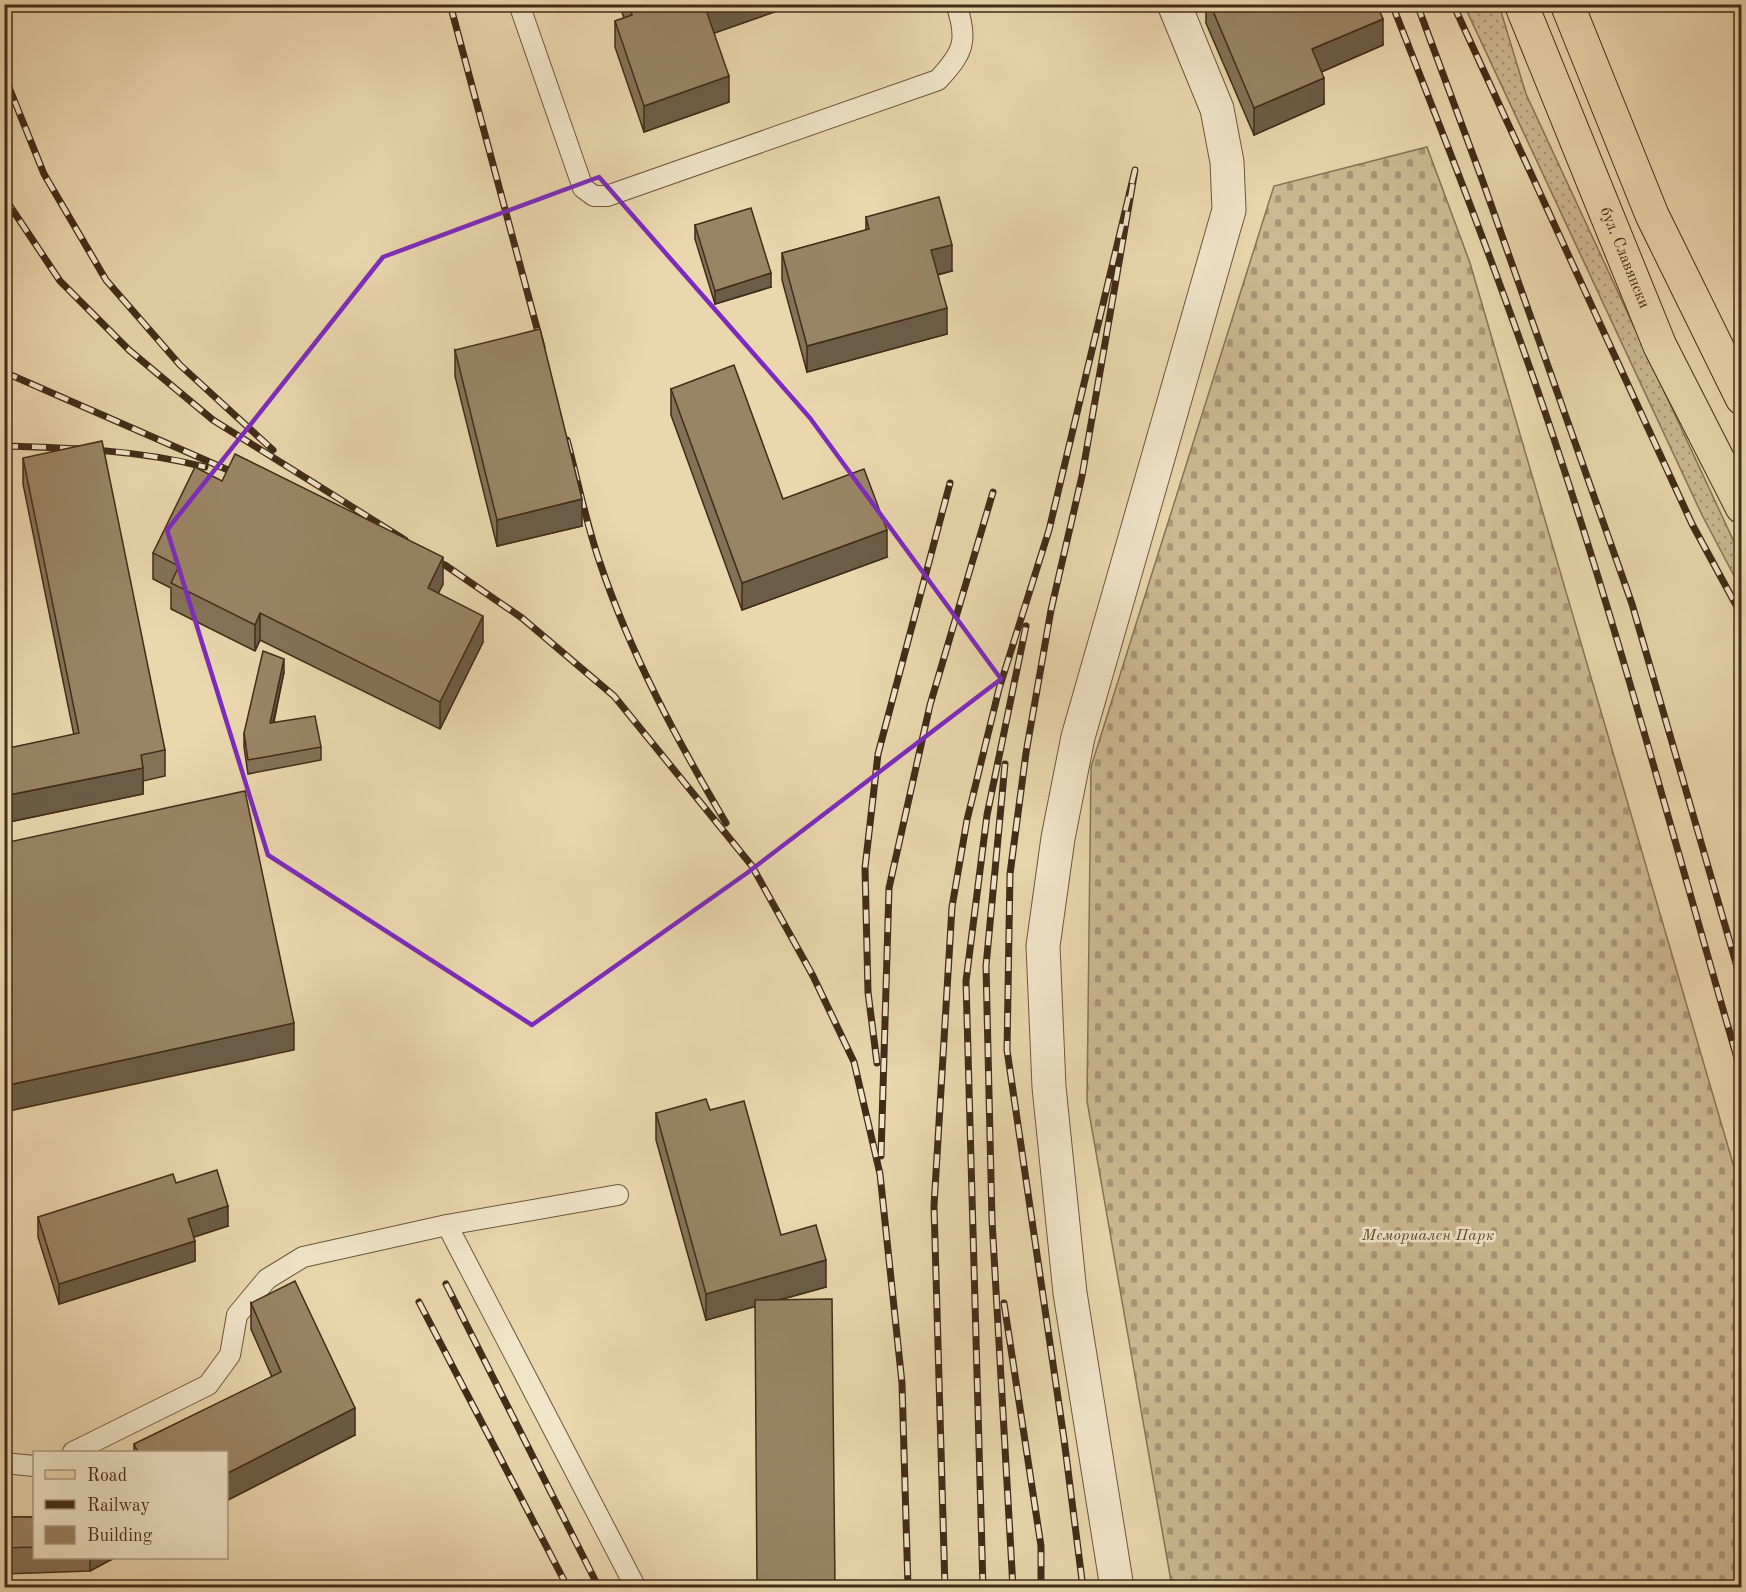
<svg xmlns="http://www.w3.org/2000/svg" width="1746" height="1592" viewBox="0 0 1746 1592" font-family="'Old Standard TT',serif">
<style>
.grass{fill:url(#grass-dots);stroke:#887356;stroke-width:1.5}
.cemetery{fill:url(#cemetery-stones);stroke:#887356;stroke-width:1.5}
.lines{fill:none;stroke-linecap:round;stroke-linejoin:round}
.service-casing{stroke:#6c573e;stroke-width:22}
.minor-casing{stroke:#6c573e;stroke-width:35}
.primary-casing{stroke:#422c18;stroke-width:35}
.service{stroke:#f1e5ca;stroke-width:20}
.minor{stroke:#f1e5ca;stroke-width:33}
.primary{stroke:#ead7ae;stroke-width:33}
.rail-casing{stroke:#422c18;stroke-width:7}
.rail{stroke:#f1e5ca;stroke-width:4.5;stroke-dasharray:14;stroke-linecap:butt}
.wall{fill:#847258;stroke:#422c18;stroke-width:1.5}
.shaded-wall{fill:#6b5d47;stroke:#422c18;stroke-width:1.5}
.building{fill:#998566;stroke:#422c18;stroke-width:1.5}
.marked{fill:none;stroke:#7b2cbf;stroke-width:4.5;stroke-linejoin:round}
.labels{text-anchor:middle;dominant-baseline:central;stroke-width:5;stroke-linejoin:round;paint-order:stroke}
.street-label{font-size:16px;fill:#422c18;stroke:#f1e5ca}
.park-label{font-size:16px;font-style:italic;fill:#5e4831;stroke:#f1e5ca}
</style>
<defs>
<pattern id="grass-dots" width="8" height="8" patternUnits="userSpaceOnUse" patternTransform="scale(1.5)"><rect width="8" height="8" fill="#cdba94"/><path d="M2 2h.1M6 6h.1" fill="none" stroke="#a89778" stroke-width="1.8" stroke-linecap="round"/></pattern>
<pattern id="cemetery-stones" width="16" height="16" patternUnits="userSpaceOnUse" patternTransform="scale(1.5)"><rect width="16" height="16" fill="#cdba94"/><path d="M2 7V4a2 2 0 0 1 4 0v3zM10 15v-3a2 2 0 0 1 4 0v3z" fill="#a89778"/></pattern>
</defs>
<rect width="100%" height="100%" fill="#ead7ae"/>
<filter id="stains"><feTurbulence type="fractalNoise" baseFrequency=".00333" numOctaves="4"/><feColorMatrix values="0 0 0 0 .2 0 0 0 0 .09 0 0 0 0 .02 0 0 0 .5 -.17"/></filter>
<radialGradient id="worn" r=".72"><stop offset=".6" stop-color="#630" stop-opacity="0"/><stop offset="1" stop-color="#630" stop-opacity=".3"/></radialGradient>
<polygon class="grass" points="1464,5 1499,5 1526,94 1741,557 1741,589 1702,515"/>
<polygon class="cemetery" points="1427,147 1470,263 1741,1191 1741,1587 1172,1587 1087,1101 1091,767 1274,186"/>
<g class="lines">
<defs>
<g id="service">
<path d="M519 4 583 188 594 196H607L938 80C963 53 969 41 956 4"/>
<polyline points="447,1225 636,1588"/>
<polyline points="73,1452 208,1385 230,1355 237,1315 267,1279 303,1257 447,1225 618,1195"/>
<polyline points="4,1463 34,1466"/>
</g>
<polyline id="minor" points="1117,1588 1070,1293 1049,1087 1043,946 1058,838 1078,737 1229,210 1227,162 1217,109 1174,4"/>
<g id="primary">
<path id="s1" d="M1521 4 1660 346 1742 507"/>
<polyline points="1567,4 1652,215 1742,398"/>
</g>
</defs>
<use href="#service" class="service-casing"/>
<use href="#minor" class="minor-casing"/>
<use href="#primary" class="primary-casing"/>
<use href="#service" class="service"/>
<use href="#minor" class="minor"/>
<use href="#primary" class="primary"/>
<defs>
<g id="rail">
<polyline points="450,4 542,347"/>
<path d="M1392 4C1446 141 1500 279 1547 418 1620 634 1678 856 1742 1075"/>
<polyline points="1417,4 1483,182 1632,604 1742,984"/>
<polyline points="1453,4 1692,524 1742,616"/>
<polyline points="4,75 44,174 106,280 180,365 273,450"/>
<polyline points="4,197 60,281 129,350 213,420 405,540"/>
<polyline points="4,372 244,477"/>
<path d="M567 440C578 481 586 523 600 563 631 655 677 740 726 823"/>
<path d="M4 446C72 448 139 450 205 467"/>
<polyline points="428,558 445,565 522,618 614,696 752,866 813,976 854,1062 880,1174 902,1383 908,1588"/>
<polyline points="1005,764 986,966 992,1220 1013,1588"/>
<polyline points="877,1063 868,992 865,868 878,754 950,483"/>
<polyline points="881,1156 889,888 930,705 993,492"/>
<polyline points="446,1284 599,1588"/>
<polyline points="419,1302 568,1588"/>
<polyline points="1004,1303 1041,1546 1041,1588"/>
<polyline points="945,1588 934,1206 952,907 967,820 999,689 1049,530 1135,170 1082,476 1051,610 1026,753 1010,874 1007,1050 1064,1439 1083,1588"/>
<polyline points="983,1588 966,981 987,815 1026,626"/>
</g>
</defs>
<use href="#rail" class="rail-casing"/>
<use href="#rail" class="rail"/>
</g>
<g class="wall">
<polygon points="619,4 797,4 714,33 729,102 644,132 615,47 615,21 624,18"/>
<polygon points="1206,4 1377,4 1383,45 1321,72 1324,104 1254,135 1206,23"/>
<polygon points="866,217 952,271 938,275 947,334 807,372 782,280 782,253 866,230"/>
<polygon points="695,225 771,287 715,304 695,239"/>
<polygon points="455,350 582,526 497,546 455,376"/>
<polygon points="671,389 783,499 887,557 742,610 671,415"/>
<polygon points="23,458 165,750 165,776 143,781 143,794 4,823 4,749 74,735 23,484"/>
<polygon points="222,481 443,584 438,593 483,642 440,729 260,640 255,651 171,609 171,588 153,579 153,553"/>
<polygon points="284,672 274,722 321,747 321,760 248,774 244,747 244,733"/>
<polygon points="710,1110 781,1235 826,1287 706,1320 656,1140 656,1113"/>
<polygon points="176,1183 228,1226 194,1237 195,1261 59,1304 38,1237 38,1217"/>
<polygon points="251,1303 355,1435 226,1501 226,1452 134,1452 134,1444 272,1377 251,1329"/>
<polygon points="4,1517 34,1517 34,1557 116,1557 90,1571 4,1574"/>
</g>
<g class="shaded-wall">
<polygon points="721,4 797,4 706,36 706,10"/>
<polygon points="1383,19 1383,45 1312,76 1312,49"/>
<polygon points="729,76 729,102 644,132 644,106"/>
<polygon points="1324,78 1324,104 1254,135 1254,108"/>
<polygon points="952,245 952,271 931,276 931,250"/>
<polygon points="771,273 771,287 715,304 715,291"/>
<polygon points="947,308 947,334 807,372 807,346"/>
<polygon points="582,499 582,526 497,546 497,520"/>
<polygon points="887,530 887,557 742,610 742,583"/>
<polygon points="443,557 443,584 428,614 428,588"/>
<polygon points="260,613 260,640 255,651 255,625"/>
<polygon points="483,616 483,642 440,729 440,702"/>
<polygon points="284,659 284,672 270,736 270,723"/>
<polygon points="143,768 143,794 4,823 4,796"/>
<polygon points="294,1023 294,1050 4,1112 4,1086"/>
<polygon points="228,1206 228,1226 188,1239 188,1219"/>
<polygon points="195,1241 195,1261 59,1304 59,1284"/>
<polygon points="826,1260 826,1287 706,1320 706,1294"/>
<polygon points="355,1408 355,1435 226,1501 226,1474"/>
<polygon points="90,1557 116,1557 90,1571"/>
</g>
<g class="building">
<polygon points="628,4 721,4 706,10 729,76 644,106 615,21 632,15"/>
<polygon points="1210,4 1377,4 1383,19 1312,49 1324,78 1254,108"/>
<polygon points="939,197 952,245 931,250 947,308 807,346 782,253 869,229 866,217"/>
<polygon points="751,208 771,273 715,291 695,225"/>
<polygon points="540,329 582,499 497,520 455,350"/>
<polygon points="734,365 783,499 864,469 887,530 742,583 671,389"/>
<polygon points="102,441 165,750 141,755 143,768 4,796 4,749 79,733 23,458"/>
<polygon points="235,454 443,557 428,588 483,616 440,702 260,613 255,625 171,583 179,566 153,553 195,467 222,481"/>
<polygon points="263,651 284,659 270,723 315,716 321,747 248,760 244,733"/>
<polygon points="245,791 294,1023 4,1086 4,843"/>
<polygon points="706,1099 710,1110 744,1101 781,1235 816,1225 826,1260 706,1294 656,1113"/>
<polygon points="217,1170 228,1206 188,1219 195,1241 59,1284 38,1217 173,1174 176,1183"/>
<polygon points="295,1281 355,1408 226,1474 226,1452 138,1452 134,1444 281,1372 251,1303"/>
<polygon points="832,1299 835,1587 757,1587 755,1300"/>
<polygon points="4,1517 34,1517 34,1547 4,1548"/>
</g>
<path class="marked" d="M599 177 810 418 1001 679 747 873 532 1025 268 855 167 530 383 257Z"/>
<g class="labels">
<g class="street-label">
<text stroke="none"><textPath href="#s1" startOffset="274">бул. Славянски</textPath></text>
</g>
<g class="park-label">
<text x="1428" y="1236">Мемориален Парк</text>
</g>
</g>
<rect width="1746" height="1592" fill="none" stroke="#ead7ae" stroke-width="24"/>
<rect x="6" y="6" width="1734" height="1580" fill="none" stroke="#422c18" stroke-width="3"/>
<rect x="12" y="12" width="1722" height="1568" fill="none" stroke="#422c18" stroke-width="1.5"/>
<rect x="33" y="1451" width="195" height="108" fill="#f1e5ca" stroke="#ab9b83" stroke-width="1.5"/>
<rect x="45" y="1470" width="30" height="9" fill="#ead7ae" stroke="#ab9b83" stroke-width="1.5"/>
<text x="87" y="1481" font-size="18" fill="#422c18">Road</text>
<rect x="45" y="1500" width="30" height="9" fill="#422c18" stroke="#ab9b83" stroke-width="1.5"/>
<text x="87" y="1511" font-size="18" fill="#422c18">Railway</text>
<rect x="45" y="1526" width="30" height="18" fill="#998566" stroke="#ab9b83" stroke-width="1.5"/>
<text x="87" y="1541" font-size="18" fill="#422c18">Building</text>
<rect width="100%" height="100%" filter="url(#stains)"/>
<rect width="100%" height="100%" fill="url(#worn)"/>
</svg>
